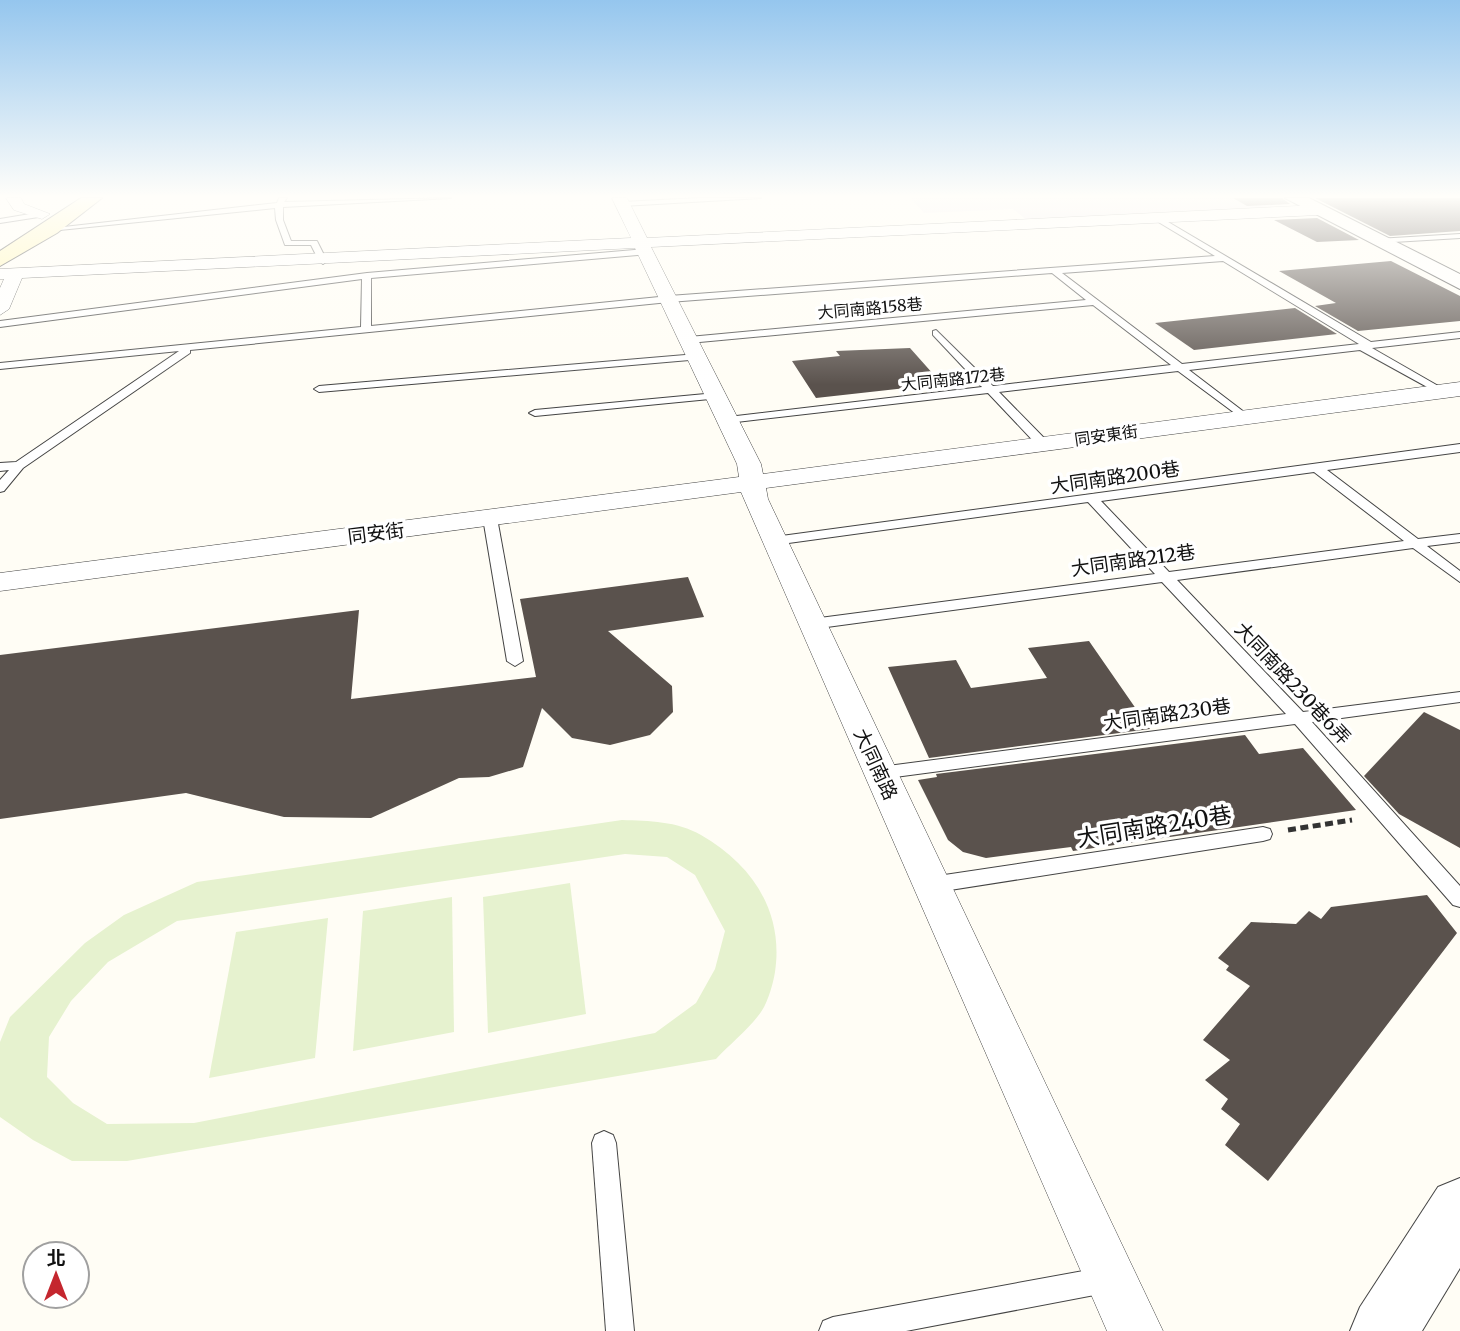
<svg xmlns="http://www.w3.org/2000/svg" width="1460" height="1331" viewBox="0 0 1460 1331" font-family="Merriweather,'Noto Sans TC',serif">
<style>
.industrial{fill:#eee6ef}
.pitch{fill:#e6f2cf;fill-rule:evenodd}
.building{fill:#5a524d}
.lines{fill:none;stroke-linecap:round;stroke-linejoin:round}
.service-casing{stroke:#444;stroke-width:2}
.minor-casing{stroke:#444;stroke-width:1}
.tertiary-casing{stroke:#444;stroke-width:2}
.secondary-casing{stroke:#333;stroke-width:2}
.path{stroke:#333;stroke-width:5;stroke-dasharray:8 4.5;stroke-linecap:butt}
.service{fill:#fff;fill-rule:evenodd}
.minor{fill:#fff;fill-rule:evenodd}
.tertiary{fill:#fff;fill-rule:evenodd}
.secondary{fill:#fff6b0;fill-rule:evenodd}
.labels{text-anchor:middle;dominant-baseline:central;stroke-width:7;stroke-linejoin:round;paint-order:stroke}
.far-street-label{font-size:16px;fill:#111;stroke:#fff}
.street-label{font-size:19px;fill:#111;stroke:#fff}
.near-street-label{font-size:23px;fill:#111;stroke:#fff}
</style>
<rect width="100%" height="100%" fill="#fffdf5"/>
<polygon class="industrial" points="910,198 1262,198 1277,210 1029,222 1013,209 924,213"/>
<g class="pitch">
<path d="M622 820C649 821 677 821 701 835 752 864 784 912 775 972 773 984 768 1002 761 1012 749 1029 730 1044 716 1059L127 1161H72L33 1140 0 1117V1042L10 1017 85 943 124 915 197 882ZM625 854 667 857 695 875 725 931 715 969 696 1003 655 1033 194 1123 107 1124 73 1103 47 1077 49 1037 71 1001 108 962 177 921Z"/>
<polygon points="570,883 586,1014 488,1033 483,897"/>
<polygon points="452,897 454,1032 353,1051 363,911"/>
<polygon points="328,918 315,1058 209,1078 236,932"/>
</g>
<g class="building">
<polygon points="1233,198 1282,198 1290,204 1247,206"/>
<polygon points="1315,198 1460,198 1460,231 1390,236"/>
<polygon points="1317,218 1359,240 1317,242 1274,220"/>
<polygon points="1391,261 1460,296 1460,321 1358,331 1315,306 1336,303 1279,271"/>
<polygon points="1295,308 1337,334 1194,350 1155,323"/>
<polygon points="910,348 942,384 816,398 792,361 840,356 836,351"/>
<polygon points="688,577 704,617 608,631 672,686 673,712 650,735 610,745 572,738 542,708 523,767 489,777 459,778 371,818 284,817 186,793 0,819 0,655 359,610 351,699 536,677 520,599"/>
<polygon points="1089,641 1150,729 929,758 888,667 956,660 971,688 1047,678 1028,648"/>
<polygon points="1424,712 1460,730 1460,848 1399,814 1364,776"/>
<polygon points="1245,735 1259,754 1303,748 1356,810 1073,851 1071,847 986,858 963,852 948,840 918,780 937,777 936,774"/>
<polygon points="1427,895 1457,933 1268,1181 1225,1145 1240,1124 1221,1109 1228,1099 1205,1080 1230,1060 1203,1040 1250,986 1226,970 1229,966 1218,958 1251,922 1296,924 1309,911 1321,919 1331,907"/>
</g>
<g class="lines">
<defs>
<g id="service">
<polygon points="279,198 287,198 284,202 451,198 283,207 283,220 291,241 317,241 327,261 323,264 319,261 311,245 285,245 276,220 275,208 50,231 46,229 277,203"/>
<polygon points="699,198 761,198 622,206 618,204 622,202"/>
<polygon points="42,212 45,216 0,223 0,219"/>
<path d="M1158 216 1371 342 1460 332V338L1372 348 1447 391 1438 393 1360 350 1189 370 1248 415V419L1244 420 1178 371 999 392 1047 441V447H1039L988 393 728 423 722 420 728 417 982 387 933 335V331L936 330 993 386 1171 365 1093 305 689 343 684 340 689 337 1086 300 1052 273 669 302 190 350V353L23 468 4 491 0 492V480L9 470 0 471V463L16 462 179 351 0 369V363L361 327 362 279 0 327V321L367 273 646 249 650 252 649 254 371 278V326L669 296 1215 256 1155 220ZM1223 261 1359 344 1182 364 1062 273Z"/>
<polygon points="1460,234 1460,238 1377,243 1373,241 1377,239"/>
<polygon points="697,354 701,355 701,359 319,392 314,389 319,386"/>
<polygon points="716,393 720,394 720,398 535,416 529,413 535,410"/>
<path d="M1460 444V452L1327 470 1418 539 1460 534V542L1427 546 1460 571V582L1413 548 1177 580 1303 712 1460 692V702L1312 722 1460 886V907L1453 905 1295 724 880 779 874 777 871 773 874 769 880 767 1286 714 1162 582 812 629 804 624 812 619 1155 574 1088 502 774 545 767 541 774 537ZM1314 472 1404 541 1169 572 1101 501Z"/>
<polygon points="490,514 497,518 523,661 515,666 507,661 483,518"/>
<polygon points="1263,827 1270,829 1272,834 1270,839 1263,841 931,893 924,891 921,885 924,879 931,877"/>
<polygon points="604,1131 613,1135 616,1143 634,1331 606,1331 592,1143 595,1135"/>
<polygon points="1105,1267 1114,1271 1118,1280 1114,1289 1105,1293 906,1331 819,1331 823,1321 833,1317"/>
</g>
<g id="minor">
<polygon points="6,198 21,198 24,204 50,214 42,219 14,210"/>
<polygon points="612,198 627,198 647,238 1318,205 1326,210 1318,215 651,247 761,464 763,474 1460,382 1460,396 766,488 768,499 1163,1331 1107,1331 741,492 0,591 0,573 739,477 737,464 635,248 22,278 9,309 0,315 0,288 4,279 0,279 0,269 631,238"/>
</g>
<g id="tertiary">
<polygon points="1285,198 1309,198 1460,274 1460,289"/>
<polygon points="1460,1178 1460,1268 1422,1331 1350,1331 1360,1307 1438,1187"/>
</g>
<polygon id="secondary" points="81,198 102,198 57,233 0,266 0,251"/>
</defs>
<use href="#service" class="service-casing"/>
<use href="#minor" class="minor-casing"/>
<use href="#tertiary" class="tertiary-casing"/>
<use href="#secondary" class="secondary-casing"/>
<polyline class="path" points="1288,830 1352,820"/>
<use href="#service" class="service"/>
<use href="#minor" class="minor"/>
<use href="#tertiary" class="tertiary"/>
<use href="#secondary" class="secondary"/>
</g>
<linearGradient id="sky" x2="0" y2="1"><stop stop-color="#95c6ee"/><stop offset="0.51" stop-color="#fffefa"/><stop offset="1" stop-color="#fffefa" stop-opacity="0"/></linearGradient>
<rect width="1460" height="385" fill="url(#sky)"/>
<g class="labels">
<g class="far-street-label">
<text transform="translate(870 308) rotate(-5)">大同南路158巷</text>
<text transform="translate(953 379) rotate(-6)">大同南路172巷</text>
<text transform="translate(1106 435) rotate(-8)">同安東街</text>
</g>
<g class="street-label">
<text transform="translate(1115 477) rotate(-8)">大同南路200巷</text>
<text transform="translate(376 533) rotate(-7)">同安街</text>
<text transform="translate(1133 560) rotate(-8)">大同南路212巷</text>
<text transform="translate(1293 683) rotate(47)">大同南路230巷6弄</text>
<text transform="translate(1167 714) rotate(-8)">大同南路230巷</text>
<text transform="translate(876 764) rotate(65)">大同南路</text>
</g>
<g class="near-street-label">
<text transform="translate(1154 826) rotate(-9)">大同南路240巷</text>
</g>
</g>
<g transform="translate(56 1275)"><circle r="33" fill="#ffffff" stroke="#a0a0a0" stroke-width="2"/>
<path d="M0-5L12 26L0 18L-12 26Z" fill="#c4262e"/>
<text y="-10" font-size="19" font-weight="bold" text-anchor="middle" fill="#111111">北</text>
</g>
</svg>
